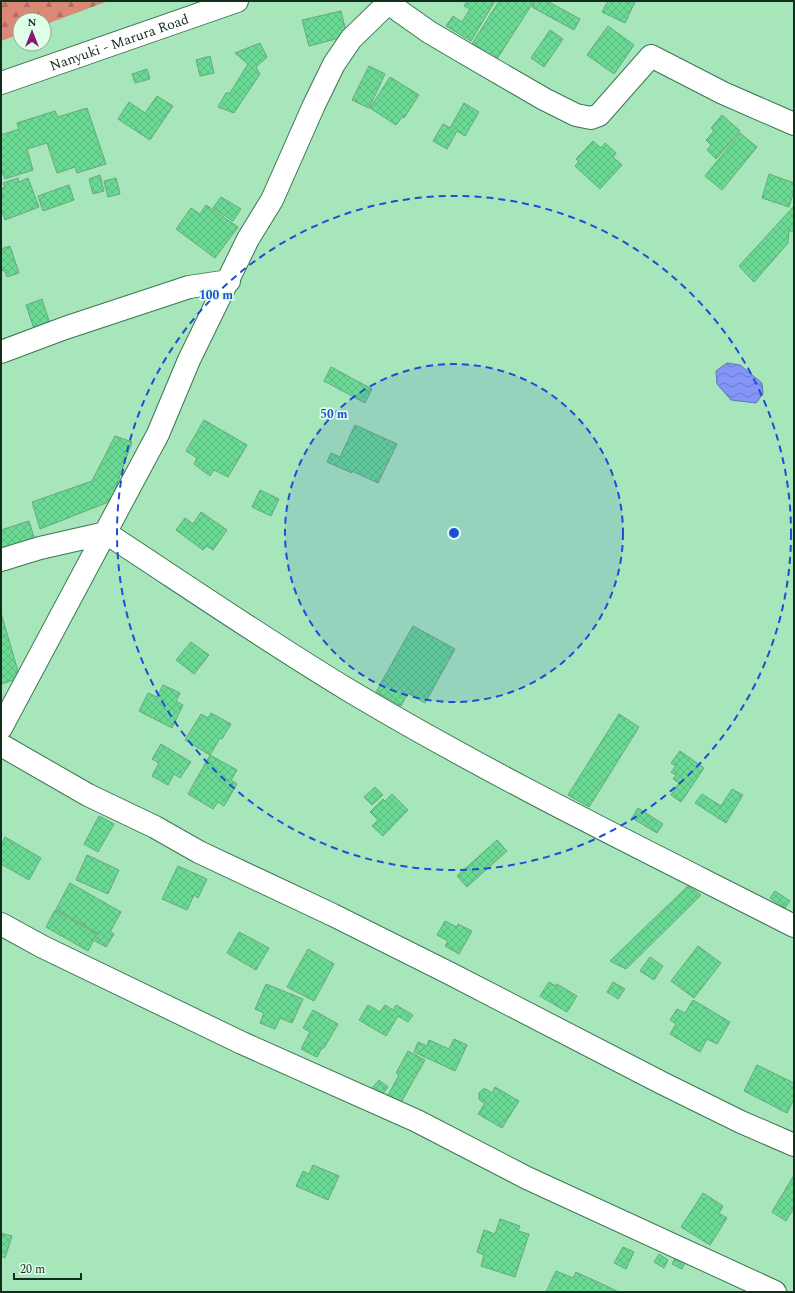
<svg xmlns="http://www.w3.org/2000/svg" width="795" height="1293" viewBox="0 0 795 1293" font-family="Spectral,serif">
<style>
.forest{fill:url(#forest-firs)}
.water{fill:url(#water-waves);stroke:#6176b5}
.building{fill:url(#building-cross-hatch);stroke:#69a77e}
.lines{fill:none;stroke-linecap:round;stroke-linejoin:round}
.street-casing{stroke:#3a7751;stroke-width:24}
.secondary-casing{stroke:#3a7751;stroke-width:24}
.street{stroke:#fff;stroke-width:22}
.secondary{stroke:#fff;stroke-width:22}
.ring{fill:none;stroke:#1d4ed8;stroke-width:2;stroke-dasharray:7 5}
.labels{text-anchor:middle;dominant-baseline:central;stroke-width:3.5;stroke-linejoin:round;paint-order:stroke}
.street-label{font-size:14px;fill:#132d1c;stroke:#dffee8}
.centre{fill:#1d4ed8;stroke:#dffee8;stroke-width:2}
.ring-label{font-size:12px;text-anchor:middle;font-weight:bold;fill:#1d4ed8;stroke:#dffee8;stroke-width:3.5;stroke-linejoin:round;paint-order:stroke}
</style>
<defs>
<pattern id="forest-firs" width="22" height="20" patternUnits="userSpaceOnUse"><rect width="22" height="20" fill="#da8976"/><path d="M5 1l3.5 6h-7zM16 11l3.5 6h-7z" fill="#b07060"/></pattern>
<pattern id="water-waves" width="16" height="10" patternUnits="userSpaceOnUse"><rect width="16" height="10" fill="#8395f6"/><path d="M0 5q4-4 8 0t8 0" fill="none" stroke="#6a7ac6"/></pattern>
<pattern id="building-cross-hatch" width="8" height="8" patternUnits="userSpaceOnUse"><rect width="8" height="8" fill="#69d993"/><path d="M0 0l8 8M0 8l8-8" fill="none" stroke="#5abb7e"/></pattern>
</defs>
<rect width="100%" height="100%" fill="#a6e6ba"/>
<polygon class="forest" points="1,1 108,1 44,25 44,20 20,20 20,34 1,41"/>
<polygon class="water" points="727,363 740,365 762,383 763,394 756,403 731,400 717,384 716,371"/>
<g class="building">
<polygon points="467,1 495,1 471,41 446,26 453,16 462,22 470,9 464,6"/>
<polygon points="499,1 534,1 497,59 472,44"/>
<polygon points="535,1 547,1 580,19 574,30 532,7"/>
<polygon points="608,1 635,2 625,23 602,12"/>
<polygon points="341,11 347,36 309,46 302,20"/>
<polygon points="608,26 634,45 614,74 587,55"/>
<polygon points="550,30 563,39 544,67 531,58"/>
<polygon points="260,43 267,57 256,67 260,74 234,113 218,107 226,93 230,93 248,64 235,53"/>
<polygon points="210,56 214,73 200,76 196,60"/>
<polygon points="369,66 385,74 369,108 352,100"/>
<polygon points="147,69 150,79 135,83 132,74"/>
<polygon points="390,77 419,95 404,118 402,117 396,125 370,108"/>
<polygon points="157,96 173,106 150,140 118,119 129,102 145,113"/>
<polygon points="464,103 479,112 465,136 457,131 447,149 433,141 443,124 450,128"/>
<polygon points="87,108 106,164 77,173 75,167 57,173 47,143 27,149 33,170 5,179 1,168 1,135 19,129 17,123 55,111 58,117"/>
<polygon points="722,115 740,131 716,159 707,150 711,145 706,140 714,131 711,128"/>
<polygon points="740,133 757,147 722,190 705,176"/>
<polygon points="593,141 601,148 605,143 616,153 613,157 622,165 600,189 575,166 579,161 576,159"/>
<polygon points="769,174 794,183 794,191 789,207 762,198"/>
<polygon points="100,175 104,191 93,194 89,179"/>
<polygon points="18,178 19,182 28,178 39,207 5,220 1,209 1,199 3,198 1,189 5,187 3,183"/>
<polygon points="116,178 120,194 108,197 104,181"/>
<polygon points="69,185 74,200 43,211 38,196"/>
<polygon points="221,197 241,209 233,221 213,208"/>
<polygon points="206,205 238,227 215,258 176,229 191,208 200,214"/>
<polygon points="794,206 794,231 789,231 788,243 754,282 739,266"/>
<polygon points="10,246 19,273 7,277 4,270 1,271 1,249"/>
<polygon points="42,299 50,324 34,329 26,305"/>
<polygon points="331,367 372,389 365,403 324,381"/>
<polygon points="204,420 247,445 228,477 214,470 210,476 194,464 197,458 186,451"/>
<polygon points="355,425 397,444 378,483 352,471 352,473 327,462 331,453 340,457"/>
<polygon points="115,436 132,442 111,501 40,529 32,502 92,481"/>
<polygon points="260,490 279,499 271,516 252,507"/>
<polygon points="201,512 227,530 213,550 207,546 203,550 176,530 185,518 193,524"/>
<polygon points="29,521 35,540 1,550 1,530"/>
<polygon points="1,613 20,678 1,684"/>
<polygon points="413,626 455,649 425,703 408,693 401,706 376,692"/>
<polygon points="191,642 209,655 194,674 176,660"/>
<polygon points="163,685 180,693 176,701 183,705 172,728 139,711 148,693 157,697"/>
<polygon points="211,713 231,724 222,739 220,738 210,755 185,740 201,714 208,718"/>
<polygon points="619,714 639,727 589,807 568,795"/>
<polygon points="161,744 191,762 180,778 174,774 168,785 152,776 159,763 152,759"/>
<polygon points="680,751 704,768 681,802 671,795 679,783 673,779 676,775 671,772 676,766 671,763"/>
<polygon points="210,755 237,770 231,780 237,784 224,806 218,802 213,809 188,794"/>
<polygon points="375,787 383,795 372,805 364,797"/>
<polygon points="732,789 743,795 726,823 695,803 702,794 721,806"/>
<polygon points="392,794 408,810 383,836 372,826 378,820 370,812 383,799 385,801"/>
<polygon points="638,808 663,824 657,833 632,818"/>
<polygon points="99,816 114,824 98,852 84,844"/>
<polygon points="5,837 41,858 29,880 1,864 1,845"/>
<polygon points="497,840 507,851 467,887 457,876"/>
<polygon points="87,855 119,870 108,894 76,880"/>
<polygon points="178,866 207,879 198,898 194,895 187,910 162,899"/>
<polygon points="70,883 121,912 110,932 114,934 106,947 95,941 99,934 56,909"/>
<polygon points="688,886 701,895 626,969 610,961"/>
<polygon points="775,891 790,901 785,908 770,898"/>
<polygon points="55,910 97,934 88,951 46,927"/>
<polygon points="445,921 457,927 458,924 472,931 459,954 445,946 448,941 437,935"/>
<polygon points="239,932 269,948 256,970 227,953"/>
<polygon points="698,946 721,963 694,998 671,981"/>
<polygon points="308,949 334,964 314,1001 287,987"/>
<polygon points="650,957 663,966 654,980 640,971"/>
<polygon points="549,982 556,986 557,984 577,996 567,1012 540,996"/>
<polygon points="613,982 625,989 618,999 607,992"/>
<polygon points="266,984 303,999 292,1023 280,1018 275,1029 260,1023 264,1013 255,1009"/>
<polygon points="693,1000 730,1022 717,1044 707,1039 700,1052 670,1034 676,1024 670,1020 677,1009 685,1013"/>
<polygon points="368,1005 380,1012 385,1005 393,1010 396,1005 413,1015 408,1022 398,1016 386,1036 359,1020"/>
<polygon points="313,1010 338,1024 324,1048 322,1048 317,1057 301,1049 310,1032 303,1028"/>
<polygon points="454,1039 467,1045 455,1071 414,1052 418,1042 427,1046 429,1040 449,1049"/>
<polygon points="408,1051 425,1060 399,1106 386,1099 399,1075 396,1073"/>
<polygon points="757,1065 794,1083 794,1099 787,1113 744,1091"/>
<polygon points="379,1080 388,1087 381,1096 372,1088"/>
<polygon points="495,1087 519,1101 502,1128 478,1114 485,1103 482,1102 479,1099 479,1093 483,1089 486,1089 492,1093"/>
<polygon points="313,1165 339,1176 328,1200 296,1186 303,1171 309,1174"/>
<polygon points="794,1175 794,1208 786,1221 772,1212"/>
<polygon points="703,1193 723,1206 719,1213 727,1218 710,1245 681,1227"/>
<polygon points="500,1219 520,1226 518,1231 529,1234 515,1277 481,1266 484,1255 477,1252 484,1230 495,1234"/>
<polygon points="1,1233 12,1236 5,1258 1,1256"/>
<polygon points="623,1247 634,1252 626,1269 614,1263"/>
<polygon points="659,1254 668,1260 664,1268 654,1262"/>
<polygon points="677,1255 686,1259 682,1269 672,1264"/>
<polygon points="556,1271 573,1278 576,1272 619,1292 546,1292"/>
</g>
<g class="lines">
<defs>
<g id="street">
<polyline points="388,3 429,32 463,52 544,99 576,115 591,118 599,115 651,56 723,93 794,124"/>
<polyline points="1,352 65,328 189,287 229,281"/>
<path d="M1 560 40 548 106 533C187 586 267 641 350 691 494 777 645 850 794 926"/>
<polyline points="1,728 158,434 189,360 248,239 272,200 314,105 334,64 351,39 388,3 388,1"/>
<polyline points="1,745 88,795 155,827 199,852 333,915 449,973 662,1083 741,1122 794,1145"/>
<polyline points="1,924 43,947 242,1043 417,1121 527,1178 775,1292"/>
</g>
<g id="secondary">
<path id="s1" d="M1 83 237 1"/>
</g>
</defs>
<use href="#street" class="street-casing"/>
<use href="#secondary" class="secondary-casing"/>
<use href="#street" class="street"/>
<use href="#secondary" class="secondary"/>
</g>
<circle cx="454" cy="533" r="169" fill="#1d4ed8" fill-opacity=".12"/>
<g class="ring">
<circle cx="454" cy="533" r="169"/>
<circle cx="454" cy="533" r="337"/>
</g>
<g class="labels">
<g class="street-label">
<text stroke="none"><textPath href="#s1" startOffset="125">Nanyuki - Marura Road</textPath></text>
</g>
</g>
<circle cx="454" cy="533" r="6" class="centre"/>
<g class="ring-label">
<text x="216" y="299">100 m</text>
<text x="334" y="418">50 m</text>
</g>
<rect width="795" height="1293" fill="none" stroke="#132d1c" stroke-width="4"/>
<g transform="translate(32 32)"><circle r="19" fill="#dffee8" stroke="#8daa96"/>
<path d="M0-3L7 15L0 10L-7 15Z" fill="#8c1b7e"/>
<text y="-6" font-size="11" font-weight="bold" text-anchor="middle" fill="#132d1c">N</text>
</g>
<path d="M14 1273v6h67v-6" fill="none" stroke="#132d1c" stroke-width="2"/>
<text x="20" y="1273" font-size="12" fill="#132d1c" stroke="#dffee8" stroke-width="3" paint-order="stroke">20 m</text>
</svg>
